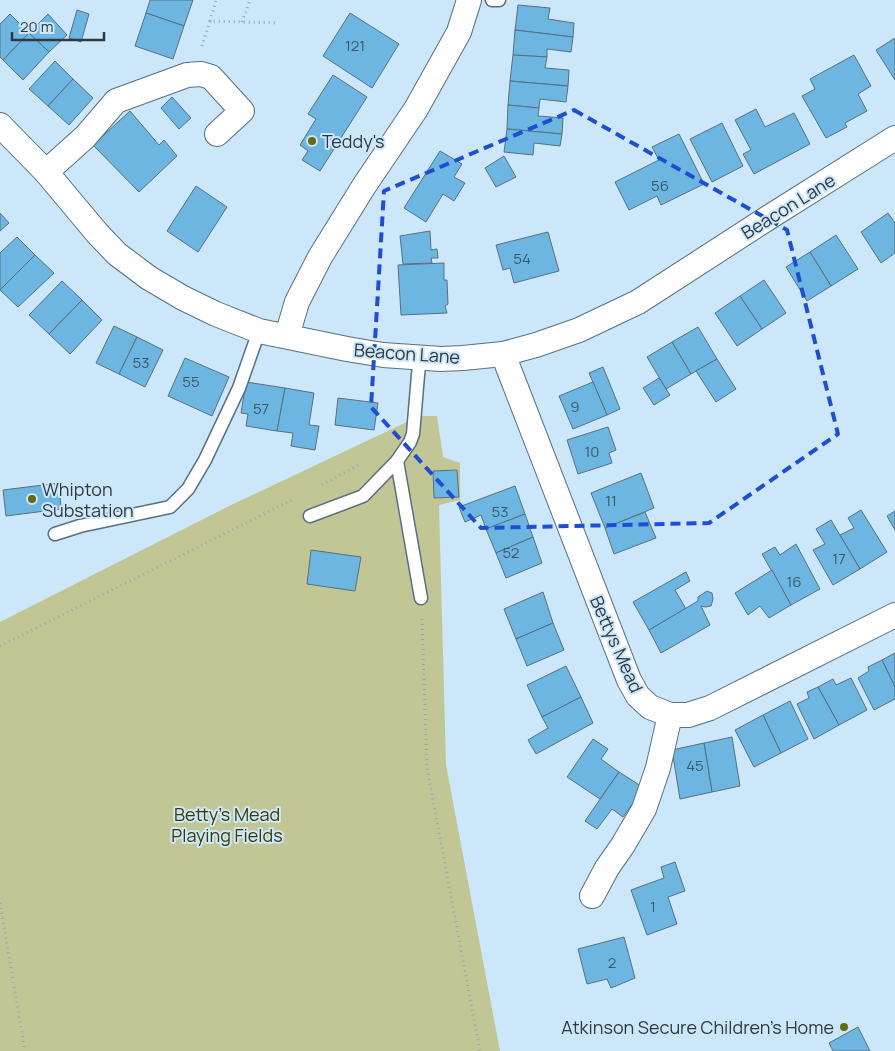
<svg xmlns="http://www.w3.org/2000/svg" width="895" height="1051" viewBox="0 0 895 1051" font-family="Manrope,sans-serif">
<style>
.park{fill:#c2c695}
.building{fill:#6cb6e1;stroke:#58707f}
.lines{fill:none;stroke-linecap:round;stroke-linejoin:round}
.lane-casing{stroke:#587080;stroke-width:15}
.street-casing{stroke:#587080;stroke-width:26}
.path{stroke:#93a8b6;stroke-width:3;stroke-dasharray:1 4;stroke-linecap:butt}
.lane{stroke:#fff;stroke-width:12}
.street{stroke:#fff;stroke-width:24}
.marked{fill:none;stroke:#1d4ed8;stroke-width:4;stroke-dasharray:10 6;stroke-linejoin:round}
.poi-dot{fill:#686b0d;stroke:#cce7f9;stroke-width:2}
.labels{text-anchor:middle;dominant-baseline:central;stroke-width:4;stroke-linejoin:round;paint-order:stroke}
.number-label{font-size:15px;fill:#3e5868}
.poi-label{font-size:18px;fill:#2e3940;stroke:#cce7f9;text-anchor:start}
.street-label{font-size:18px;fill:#2e3940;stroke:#cce7f9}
.park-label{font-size:18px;fill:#383a00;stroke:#cce7f9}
</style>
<rect width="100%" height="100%" fill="#cce7f9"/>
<polygon class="park" points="421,416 437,416 443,457 460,463 460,500 439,505 446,765 500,1051 0,1051 0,622 231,505 411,420"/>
<g class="building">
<polygon points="150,0 193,0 184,26 146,13"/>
<polygon points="518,5 550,8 548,19 574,23 573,37 515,30"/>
<polygon points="77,10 89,14 81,42 69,38"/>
<polygon points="146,13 184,26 173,59 135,46"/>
<polygon points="350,13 399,44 372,88 323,56"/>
<polygon points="10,14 29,33 3,60 0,57 0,24"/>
<polygon points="48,14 67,35 49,52 29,33"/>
<polygon points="515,30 573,37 571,52 547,49 547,57 513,55"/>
<polygon points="29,33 49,52 23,80 3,60"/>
<polygon points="895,38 895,80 876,50"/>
<polygon points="513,55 547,57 545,68 569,70 568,86 510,81"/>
<polygon points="854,55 871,86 858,94 867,111 845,123 847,127 826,138 802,96 815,89 810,79"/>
<polygon points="55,61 73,79 48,106 29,89"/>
<polygon points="333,75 367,97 320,171 302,160 308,151 300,145 316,119 308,114"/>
<polygon points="73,79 93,98 69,125 48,106"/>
<polygon points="510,81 568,86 566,102 540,99 539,108 508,105"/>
<polygon points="172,97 191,118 179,129 161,108"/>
<polygon points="508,105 539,108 538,116 563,118 562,134 507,129"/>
<polygon points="756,109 765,127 794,113 810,144 754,174 743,154 751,150 735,120"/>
<polygon points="130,111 159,145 164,140 177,156 139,192 93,145"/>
<polygon points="722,123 743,166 712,182 690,139"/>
<polygon points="507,129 562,134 560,146 534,143 533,155 504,152"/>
<polygon points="679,134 704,184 661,205 657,196 629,210 615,182 659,160 652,147"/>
<polygon points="440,151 462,164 454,177 465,183 454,201 443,194 426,222 404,208"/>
<polygon points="504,156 516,177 496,187 485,168"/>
<polygon points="196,186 227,207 198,252 167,231"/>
<polygon points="0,213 9,223 0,231"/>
<polygon points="888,213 895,223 895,253 881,263 861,232"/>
<polygon points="430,231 431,250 437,249 438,258 431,258 432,263 403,264 400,236"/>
<polygon points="548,232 559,271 514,283 510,268 503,270 496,245"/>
<polygon points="836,235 858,269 831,286 810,252"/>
<polygon points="17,237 35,255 0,290 0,253"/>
<polygon points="810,252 831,286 807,301 786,267"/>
<polygon points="35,255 54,273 18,307 0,290"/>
<polygon points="444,263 444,280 447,280 448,304 445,306 447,313 401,315 398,265"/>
<polygon points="764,280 786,313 762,329 740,296"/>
<polygon points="62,281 82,300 49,334 29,315"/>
<polygon points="740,296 762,329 737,346 715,313"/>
<polygon points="82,300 102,320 70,354 49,334"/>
<polygon points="114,326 137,337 119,374 96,363"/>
<polygon points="698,327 717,359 691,374 672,342"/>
<polygon points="137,337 163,350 145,387 119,374"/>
<polygon points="672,342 691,374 666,389 647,357"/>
<polygon points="185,358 229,377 212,416 168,396"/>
<polygon points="717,359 736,389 716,402 696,371"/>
<polygon points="603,367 620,409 607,415 589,373"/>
<polygon points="659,378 670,395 654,405 643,388"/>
<polygon points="246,382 285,388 277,431 246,426 248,414 241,413"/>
<polygon points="593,382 607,415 573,429 559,396"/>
<polygon points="285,388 314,393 309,425 319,426 315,450 291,446 293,433 277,431"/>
<polygon points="338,398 378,403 374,430 335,425"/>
<polygon points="608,427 616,450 609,453 612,463 578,474 567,440"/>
<polygon points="457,470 459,497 434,498 433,471"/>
<polygon points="641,473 654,508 605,528 591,493"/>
<polygon points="59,483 61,509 6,516 3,490"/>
<polygon points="515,486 525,514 486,529 481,515 465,522 459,507"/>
<polygon points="861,510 887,552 860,569 840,535 854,528 848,518"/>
<polygon points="895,511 895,530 887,516"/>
<polygon points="645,512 656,538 614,554 605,528"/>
<polygon points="525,514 533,537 496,553 486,529"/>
<polygon points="831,520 860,569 833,585 813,550 825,544 816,529"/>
<polygon points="533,537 542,563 506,578 496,553"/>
<polygon points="796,544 820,589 791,605 762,554 775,547 780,555"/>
<polygon points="311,550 361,557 355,591 307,584"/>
<polygon points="772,570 791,605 769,618 760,606 748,615 735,593"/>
<polygon points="686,572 690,581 675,590 686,609 649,630 633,602"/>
<polygon points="707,591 712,593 713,599 711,606 705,607 701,606 710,625 661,653 649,630 698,601 698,597"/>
<polygon points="543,592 553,623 516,639 504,609"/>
<polygon points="553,623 564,650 527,666 516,639"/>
<polygon points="895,653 895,687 882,660"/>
<polygon points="882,660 895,687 895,699 874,710 858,678 869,671 868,667"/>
<polygon points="566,666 581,697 542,717 527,685"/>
<polygon points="851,678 867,710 839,725 818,687 833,679 836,685"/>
<polygon points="818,687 839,725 814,739 797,704 809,698 807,692"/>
<polygon points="581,697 593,723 536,754 528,740 548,728 542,717"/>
<polygon points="790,701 808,739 781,753 763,715"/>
<polygon points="763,715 781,753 754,767 735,730"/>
<polygon points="732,737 740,786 712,792 704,743"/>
<polygon points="593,739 608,749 601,759 619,772 600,799 567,777"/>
<polygon points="704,743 712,792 680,799 672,750"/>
<polygon points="619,772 644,788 623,817 612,809 597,829 585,821"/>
<polygon points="675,862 685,891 668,897 677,924 647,935 631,890 664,878 661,867"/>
<polygon points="624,937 635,978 611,988 607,979 587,984 578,949"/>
<polygon points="858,1027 870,1051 833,1051 829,1043"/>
</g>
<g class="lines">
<defs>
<g id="lane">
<polyline points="492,0 499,0"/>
<polyline points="397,461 421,598"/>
<polyline points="310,516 363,496 397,461 410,442 413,434 418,375 420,358"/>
<polyline points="55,534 80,526 170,507 188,489 205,460 239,388 259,331"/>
</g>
<g id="street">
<polyline points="0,125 46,172 97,233 117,254 149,278 183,298 216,314 259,331 347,349 383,355 441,359 463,358 503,354 536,345 579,330 638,302 771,216 895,138"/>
<polyline points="46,172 85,137 116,101 187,75 201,74 211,77 242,111 217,134"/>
<polyline points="287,336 297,302 320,257 364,186 416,109 459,32 469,0"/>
<polyline points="503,354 629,680 638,696 650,707 670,715 688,715 710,708 895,615"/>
<polyline points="592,896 607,868 623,845 644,809 658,768 670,715"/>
</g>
</defs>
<use href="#lane" class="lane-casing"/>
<use href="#street" class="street-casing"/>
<g class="path">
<polyline points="210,21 216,0"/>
<polyline points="242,22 250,0"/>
<polyline points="202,46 210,21 278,23"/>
<polyline points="322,485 360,464"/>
<polyline points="422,619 427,768 480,1051"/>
<polyline points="0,646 294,499"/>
<polyline points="0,903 25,1051"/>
</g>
<use href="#lane" class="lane"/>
<use href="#street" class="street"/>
</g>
<path class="marked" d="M574 110 787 230 838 434 709 523 481 528 371 407 384 191Z"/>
<g class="poi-dot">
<circle cx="312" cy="141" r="5"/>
<circle cx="32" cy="499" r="5"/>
<circle cx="844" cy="1027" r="5"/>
</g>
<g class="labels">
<g class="number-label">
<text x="355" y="45">121</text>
<text x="660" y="185">56</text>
<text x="522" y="258">54</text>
<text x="141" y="362">53</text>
<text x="191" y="381">55</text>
<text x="575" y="406">9</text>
<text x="261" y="408">57</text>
<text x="592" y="451">10</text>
<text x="611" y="500">11</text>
<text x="500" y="511">53</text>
<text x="511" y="552">52</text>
<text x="839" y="558">17</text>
<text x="794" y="581">16</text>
<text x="695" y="765">45</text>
<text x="653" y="906">1</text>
<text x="612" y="962">2</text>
</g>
<g class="poi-label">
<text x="322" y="141">Teddy's</text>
<text x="42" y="489">Whipton<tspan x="42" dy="21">Substation</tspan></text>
<text x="834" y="1027" text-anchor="end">Atkinson Secure Children's Home</text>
</g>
<g class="street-label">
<text transform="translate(788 206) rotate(-32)">Beacon Lane</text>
<text transform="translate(407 353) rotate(4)">Beacon Lane</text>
<text transform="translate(617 644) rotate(66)">Bettys Mead</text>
</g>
<g class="park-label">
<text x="227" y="814">Betty's Mead<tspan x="227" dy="21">Playing Fields</tspan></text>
</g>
</g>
<path d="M12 32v8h92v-8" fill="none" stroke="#2e3940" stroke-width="2.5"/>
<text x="20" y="32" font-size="15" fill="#2e3940" stroke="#cce7f9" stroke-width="4" paint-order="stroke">20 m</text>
</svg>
